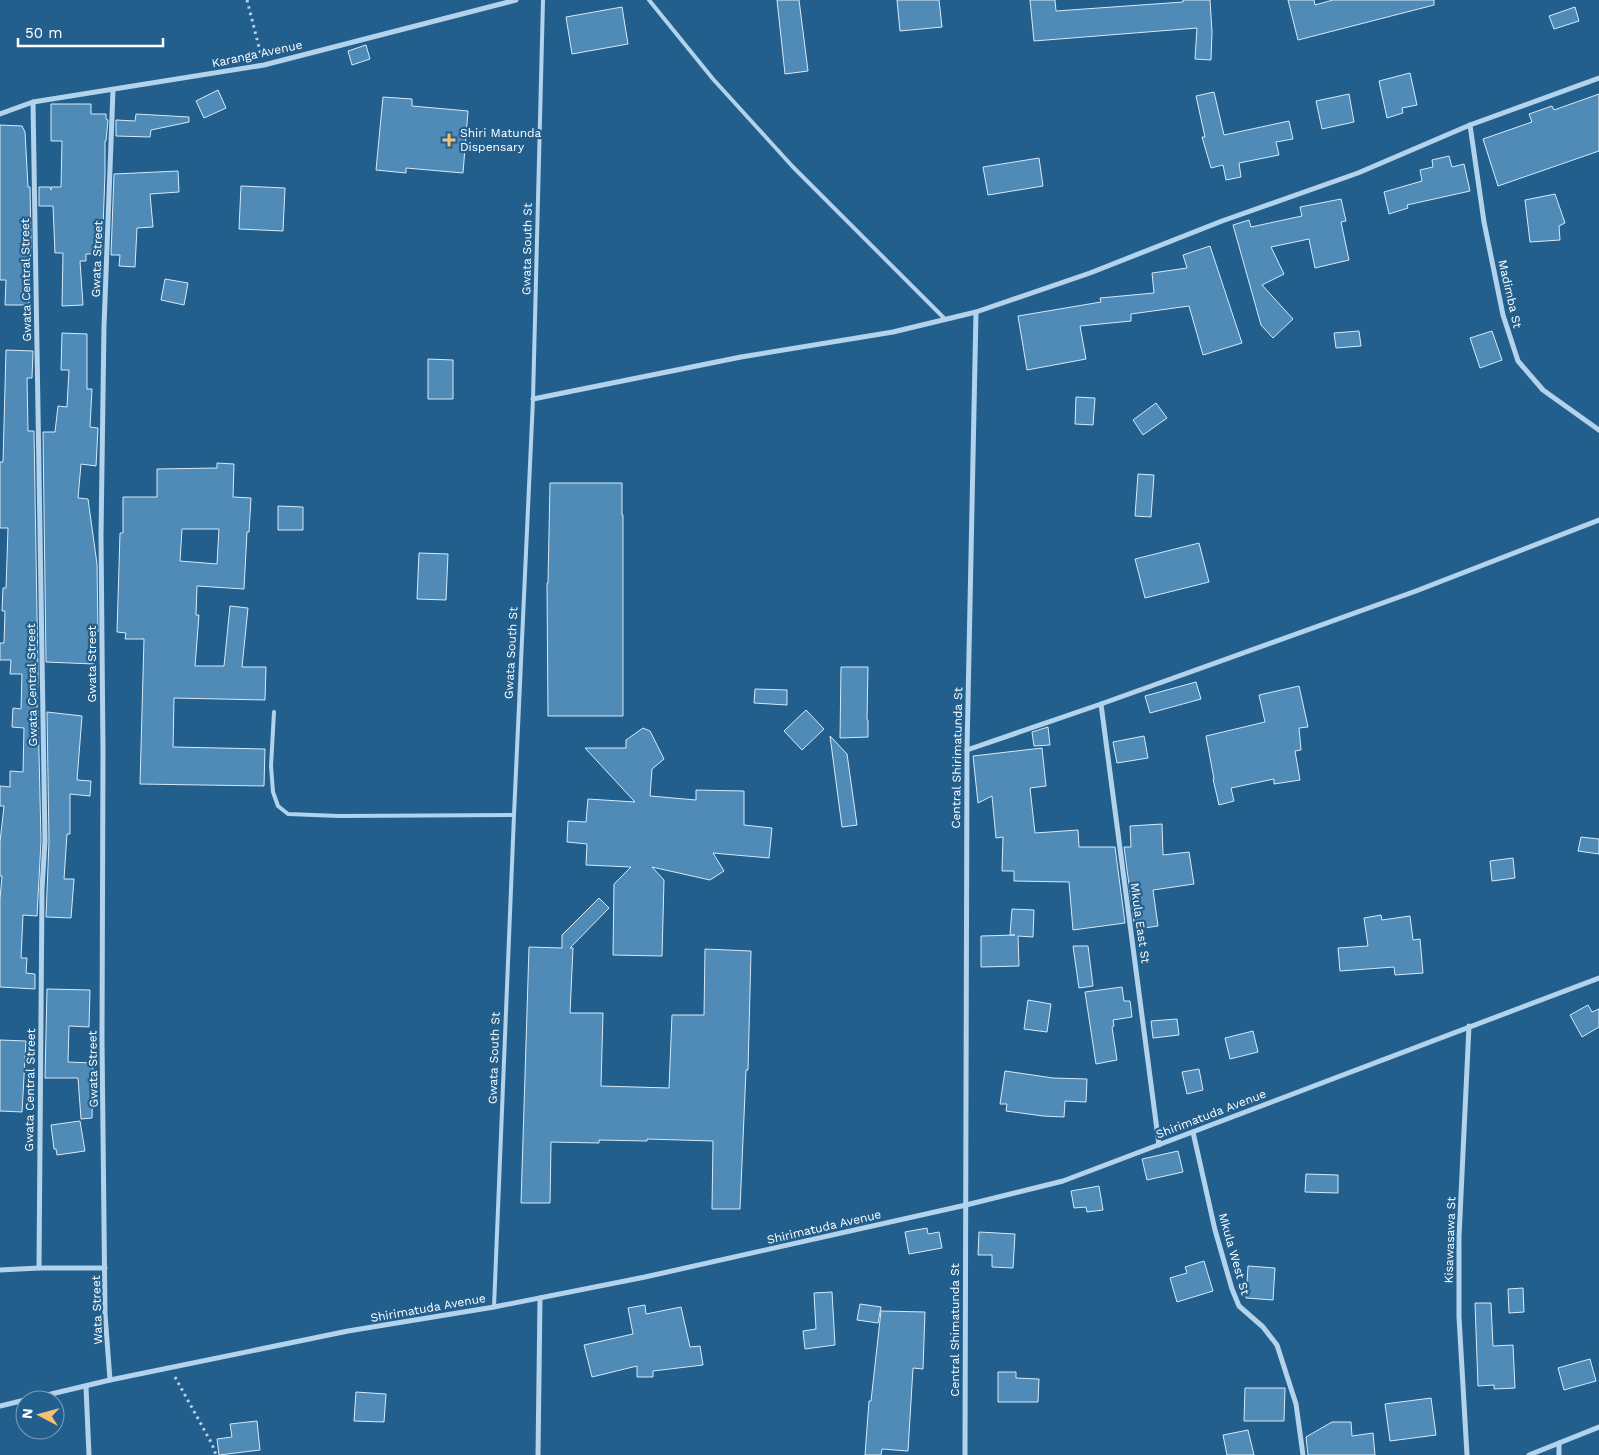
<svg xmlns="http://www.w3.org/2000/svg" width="1599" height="1455" viewBox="0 0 1599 1455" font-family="'Work Sans',sans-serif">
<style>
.building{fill:#508ab6;stroke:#d6eaf8;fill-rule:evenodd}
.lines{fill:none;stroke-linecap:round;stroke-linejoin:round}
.path{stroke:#b2d3eb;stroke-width:3;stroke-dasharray:2.5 4;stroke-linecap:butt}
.service{stroke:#b2d3eb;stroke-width:4}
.minor{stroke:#b2d3eb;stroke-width:5}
.poi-dot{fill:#f6c074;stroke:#235f8d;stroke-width:2}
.labels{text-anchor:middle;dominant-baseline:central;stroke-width:4.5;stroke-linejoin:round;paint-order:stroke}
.street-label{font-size:12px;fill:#fff;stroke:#235f8d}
.poi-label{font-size:12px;fill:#fff;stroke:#235f8d;text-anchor:start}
</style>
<rect width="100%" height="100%" fill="#235f8d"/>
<g class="building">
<polygon points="777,0 799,0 808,71 785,74"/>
<polygon points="897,0 939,0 942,27 900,31"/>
<polygon points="1030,0 1055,0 1056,11 1183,2 1183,0 1210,0 1212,32 1211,60 1195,59 1197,28 1034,41"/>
<polygon points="1288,0 1314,0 1315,5 1333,0 1434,0 1434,5 1298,40"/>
<polygon points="622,7 628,44 572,54 566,17"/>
<polygon points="1575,7 1579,21 1554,29 1549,16"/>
<polygon points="366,45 370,59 352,65 348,51"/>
<polygon points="1410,73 1417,105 1402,108 1403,113 1387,118 1379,81"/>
<polygon points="218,90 226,108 204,118 196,101"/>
<polygon points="1214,92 1224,135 1289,121 1293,139 1276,142 1279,155 1239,163 1241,177 1226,180 1223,165 1211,168 1202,137 1205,137 1196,96"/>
<polygon points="1349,94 1354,122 1322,129 1316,101"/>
<polygon points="1599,94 1599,151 1498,186 1483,139 1532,122 1529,114 1552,106 1554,110"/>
<polygon points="383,97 412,99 412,106 468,111 463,173 406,168 406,173 376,170"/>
<polygon points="51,104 91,104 91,114 106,114 106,119 108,120 106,141 105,141 105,174 102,254 86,254 86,261 80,261 83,305 62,306 63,253 55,253 53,206 39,206 39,187 50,187 51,190 51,187 61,187 62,141 51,141"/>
<polygon points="136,114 189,117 189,122 151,130 150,137 116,136 116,120 135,121"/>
<polygon points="0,125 22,126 25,132 28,187 30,187 31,241 29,305 5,305 6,280 0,280"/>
<polygon points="1449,156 1452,167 1464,164 1470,191 1407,205 1408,208 1389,214 1384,192 1422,181 1420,170 1433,167 1432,160"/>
<polygon points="1039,158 1043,186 988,195 983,167"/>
<polygon points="178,171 179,192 150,194 153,227 137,228 135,267 119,266 120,255 111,255 114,174"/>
<polygon points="241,186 285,188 283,231 239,229"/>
<polygon points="1555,194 1565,223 1559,226 1560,240 1530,242 1525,200"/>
<polygon points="1341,199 1346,221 1341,222 1349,260 1315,268 1309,239 1271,247 1284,274 1262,285 1293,319 1273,338 1261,325 1233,225 1249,220 1251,227 1302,216 1300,207"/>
<polygon points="1210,246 1242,343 1203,355 1189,306 1131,314 1131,321 1080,326 1086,359 1027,370 1018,316 1101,302 1100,298 1154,293 1152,273 1187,268 1183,255"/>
<polygon points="165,279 188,283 184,305 161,300"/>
<polygon points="1359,331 1361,346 1336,348 1334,333"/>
<polygon points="1492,331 1502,360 1480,368 1470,338"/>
<polygon points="62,333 87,334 87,389 92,389 90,427 98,428 96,466 81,464 78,498 88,499 97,564 98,632 96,632 94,664 46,662 43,432 55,432 58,406 67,407 69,370 61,370"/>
<polygon points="6,350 33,351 32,378 27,378 28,431 34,431 38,676 37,709 38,710 41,841 37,916 23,915 21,958 27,958 26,973 35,974 35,989 0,987 0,899 2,876 0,876 0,842 4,806 0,806 0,786 10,787 10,771 23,772 24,728 12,727 13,708 21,709 22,674 10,674 11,660 0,660 0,643 4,643 5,611 2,611 3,588 6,588 8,528 0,528 0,462 3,462"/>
<polygon points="428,359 453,360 453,399 428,399"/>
<polygon points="1076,397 1095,398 1093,425 1075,424"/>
<polygon points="1156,403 1167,418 1143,435 1133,420"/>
<path d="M217 463 234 464 233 497 251 498 249 532H247L244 589 197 586 196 615H199L195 666H224L230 606 248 608 242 667H266L265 700 174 698 173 747 265 749 264 786 140 784 144 639H125L126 633 117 632 120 533H123V497H157V469L217 468ZM182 529H219L217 564 180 561Z"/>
<polygon points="1138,474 1154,475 1151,517 1135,516"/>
<polygon points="550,483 622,483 622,515 623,515 623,716 548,716 547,583 548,583"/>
<polygon points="278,506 303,507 303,530 278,530"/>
<polygon points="1199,543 1209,582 1145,598 1135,559"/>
<polygon points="419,553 448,554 446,600 417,599"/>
<polygon points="841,667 868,667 867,720 868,720 868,737 840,738"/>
<polygon points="1196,682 1201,699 1150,713 1145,696"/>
<polygon points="1299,686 1308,727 1299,728 1301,750 1295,751 1300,780 1274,784 1274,779 1231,788 1234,801 1219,805 1213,779 1214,779 1206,736 1265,722 1259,695"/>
<polygon points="755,689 787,690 787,705 754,703"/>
<polygon points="806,710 824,729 802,750 784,731"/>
<polygon points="47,712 82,716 77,780 91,781 90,796 70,794 70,834 67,834 64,879 74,879 71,918 46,917 49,841"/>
<polygon points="1048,727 1050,745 1034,746 1032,732"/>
<polygon points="643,728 650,731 664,759 652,769 650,796 696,800 696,790 744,791 744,825 772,828 769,858 713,853 724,871 710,880 652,867 664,880 662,956 613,955 614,884 631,867 586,865 587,844 567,842 568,821 586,822 588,799 635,802 585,748 626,748 626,740"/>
<polygon points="830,736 847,754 857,825 842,827"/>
<polygon points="1144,736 1148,758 1117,763 1113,742"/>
<polygon points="1042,748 1046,786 1030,788 1035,833 1078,830 1079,847 1115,847 1125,923 1073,930 1069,882 1014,881 1014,871 1002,871 1003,837 996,838 992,796 978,803 973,756"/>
<polygon points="1162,824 1163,855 1189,852 1194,884 1153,890 1158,926 1138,929 1137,922 1134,922 1124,847 1131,847 1130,826"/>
<polygon points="1581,837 1599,839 1599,854 1578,851"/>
<polygon points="1513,858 1515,878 1492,881 1490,861"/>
<polygon points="599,898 609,908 570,948 573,948 570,1013 603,1013 601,1086 669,1088 672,1015 704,1015 705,949 751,951 748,1070 746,1070 740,1209 712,1209 713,1141 647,1139 647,1141 599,1140 599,1143 551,1142 550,1203 521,1203 529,947 562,948 562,935"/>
<polygon points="1012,909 1034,910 1033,937 1018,936 1019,966 981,967 981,936 1015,935 1010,935"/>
<polygon points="1381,915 1382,920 1410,916 1413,940 1420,939 1423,973 1395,975 1394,967 1340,971 1338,948 1368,946 1364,918"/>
<polygon points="1073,946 1088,946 1093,986 1079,988"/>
<polygon points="1122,987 1124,1001 1130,1001 1132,1017 1113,1020 1114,1026 1112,1027 1117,1060 1096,1064 1085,992"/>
<polygon points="47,989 90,990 89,1027 69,1026 68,1062 93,1063 92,1118 81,1119 78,1078 45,1078"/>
<polygon points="1028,1000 1051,1004 1047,1032 1024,1029"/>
<polygon points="1588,1005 1592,1012 1599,1009 1599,1027 1582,1037 1570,1015"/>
<polygon points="1177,1019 1179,1035 1153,1038 1151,1021"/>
<polygon points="1253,1031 1258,1052 1230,1059 1225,1038"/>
<polygon points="0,1040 26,1041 22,1112 0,1111"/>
<polygon points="1199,1069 1203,1090 1187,1094 1182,1072"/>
<polygon points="1005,1071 1053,1078 1087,1079 1086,1102 1065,1101 1064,1117 1043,1116 1006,1111 1007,1104 1000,1104"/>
<polygon points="80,1121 85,1151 57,1155 56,1149 54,1149 51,1125"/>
<polygon points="1178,1151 1183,1172 1147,1180 1142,1159"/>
<polygon points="1306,1174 1338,1175 1338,1193 1305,1192"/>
<polygon points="1099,1186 1103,1210 1087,1212 1086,1207 1074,1208 1071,1191"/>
<polygon points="927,1228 928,1234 939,1232 942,1248 909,1254 905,1232"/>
<polygon points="979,1232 1015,1234 1013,1268 992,1267 992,1255 978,1255"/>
<polygon points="1204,1261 1213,1291 1177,1302 1170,1278 1187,1273 1185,1267"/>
<polygon points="1248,1266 1275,1268 1273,1300 1246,1298"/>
<polygon points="1523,1288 1524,1312 1509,1313 1508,1289"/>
<polygon points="832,1292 835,1345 805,1349 803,1331 816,1329 814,1293"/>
<polygon points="1475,1303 1491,1303 1493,1346 1513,1345 1515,1388 1494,1389 1494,1385 1478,1386"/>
<polygon points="860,1304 881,1307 878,1323 857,1320"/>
<polygon points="645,1305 646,1314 681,1307 690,1347 700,1346 703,1365 653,1371 653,1377 637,1377 637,1366 592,1377 584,1345 633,1334 628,1308"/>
<polygon points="881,1311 925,1312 923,1369 913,1368 908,1451 882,1449 881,1455 865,1455 869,1401 871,1401"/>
<polygon points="1590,1359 1596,1381 1564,1390 1558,1368"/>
<polygon points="998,1372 1016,1372 1016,1378 1039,1379 1038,1402 998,1402"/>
<polygon points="1245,1388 1285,1388 1284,1421 1244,1421"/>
<polygon points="356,1392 386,1394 384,1422 354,1421"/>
<polygon points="1431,1398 1436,1435 1390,1441 1385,1404"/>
<polygon points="257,1421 260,1450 219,1455 217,1439 232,1437 230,1424"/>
<polygon points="1332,1422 1351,1422 1352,1436 1373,1433 1375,1455 1308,1455 1306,1437"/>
<polygon points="1248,1430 1254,1455 1227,1455 1223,1435"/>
</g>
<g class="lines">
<g class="path">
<polyline points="247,0 261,55"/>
<polyline points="175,1377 212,1444 216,1455"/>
</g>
<g class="service">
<polyline points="649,0 713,79 793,167 945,319"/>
<polyline points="274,712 271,766 273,792 278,806 288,814 339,816 514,815"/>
<polyline points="494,1307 514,815 533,399 543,0"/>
</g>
<g class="minor">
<polyline points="33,102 45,841 42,889 39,1268"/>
<polyline points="0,114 33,102 264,65 516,0"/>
<polyline points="1470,125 1484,222 1503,315 1518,361 1543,390 1599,430"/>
<polyline points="533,399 741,357 893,332 976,312 1090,273 1222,221 1358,173 1470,125 1599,78"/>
<polyline points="1101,704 1159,1145"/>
<polyline points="967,750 1101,704 1416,591 1599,520"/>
<polyline points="1193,1132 1215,1230 1232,1289 1239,1306 1263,1327 1277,1345 1296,1404 1303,1455"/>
<polyline points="0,1270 39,1268 105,1268"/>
<polyline points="110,1380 105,1314 102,1040 103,751 101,535 104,326 113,90"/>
<polyline points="86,1387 89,1455"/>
<polyline points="26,1400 110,1380 348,1331 494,1307 645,1277 966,1205 1063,1181 1599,978"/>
<polyline points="0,1406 25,1400"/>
<polyline points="1559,1443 1559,1455"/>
<polyline points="538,1455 540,1298"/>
<polyline points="965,1455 967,750 976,312"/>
<polyline points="1467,1455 1459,1317 1459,1237 1469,1026"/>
<polyline points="1529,1455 1599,1427"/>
</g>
</g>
<path class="poi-dot" d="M446.5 132.5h5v5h5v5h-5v5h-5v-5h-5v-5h5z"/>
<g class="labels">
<g class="street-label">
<text transform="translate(257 54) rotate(-12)">Karanga Avenue</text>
<text transform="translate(527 249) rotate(-89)">Gwata South St</text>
<text transform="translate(97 259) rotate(-88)">Gwata Street</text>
<text transform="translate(26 280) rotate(-91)">Gwata Central Street</text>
<text transform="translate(1510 294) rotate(77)">Madimba St</text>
<text transform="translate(511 653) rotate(-87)">Gwata South St</text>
<text transform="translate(92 664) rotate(-90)">Gwata Street</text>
<text transform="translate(32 685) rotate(-91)">Gwata Central Street</text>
<text transform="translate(957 758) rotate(-89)">Central Shirimatunda St</text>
<text transform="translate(1140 923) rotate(82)">Mkula East St</text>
<text transform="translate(494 1058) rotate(-88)">Gwata South St</text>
<text transform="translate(93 1069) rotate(-91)">Gwata Street</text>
<text transform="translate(30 1090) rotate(-89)">Gwata Central Street</text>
<text transform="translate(1211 1114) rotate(-21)">Shirimatuda Avenue</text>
<text transform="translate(824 1227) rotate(-13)">Shirimatuda Avenue</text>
<text transform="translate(1450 1240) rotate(-88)">Kisawasawa St</text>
<text transform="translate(1234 1254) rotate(74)">Mkula West St</text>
<text transform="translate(428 1308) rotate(-10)">Shirimatuda Avenue</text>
<text transform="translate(97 1310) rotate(-92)">Wata Street</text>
<text transform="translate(955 1330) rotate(-90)">Central Shimatunda St</text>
</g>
<g class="poi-label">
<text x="460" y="133">Shiri Matunda<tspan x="460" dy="14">Dispensary</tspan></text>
</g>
</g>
<g transform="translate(40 1415) rotate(276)"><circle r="24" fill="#235f8d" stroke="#7b9fbb"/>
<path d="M0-4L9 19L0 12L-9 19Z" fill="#f6c074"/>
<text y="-8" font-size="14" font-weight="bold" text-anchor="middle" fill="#ffffff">N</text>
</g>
<path d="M18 38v8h145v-8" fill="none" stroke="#ffffff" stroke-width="2.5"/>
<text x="25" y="38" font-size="15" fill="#ffffff" stroke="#235f8d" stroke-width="4" paint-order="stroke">50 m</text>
</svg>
